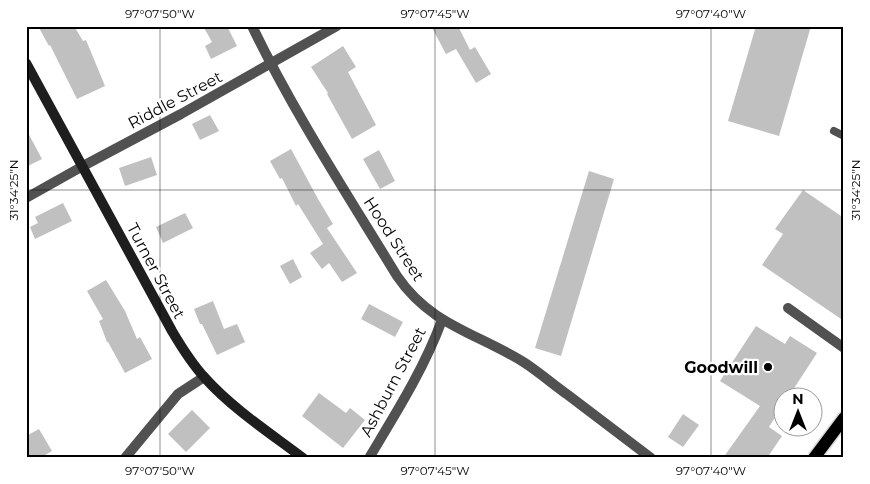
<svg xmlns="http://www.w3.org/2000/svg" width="870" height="484" viewBox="0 0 870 484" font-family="Montserrat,sans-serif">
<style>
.building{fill:#c0c0c0}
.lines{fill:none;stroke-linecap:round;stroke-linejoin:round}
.primary-casing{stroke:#dbdbdb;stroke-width:15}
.lane{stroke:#515151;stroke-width:8}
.street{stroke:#515151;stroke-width:10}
.secondary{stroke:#1e1e1e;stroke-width:10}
.primary{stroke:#000;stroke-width:12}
.ticks{fill:none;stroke:#000;stroke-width:1;stroke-opacity:0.45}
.poi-dot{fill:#000;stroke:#fff;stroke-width:2}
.labels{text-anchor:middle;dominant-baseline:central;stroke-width:4.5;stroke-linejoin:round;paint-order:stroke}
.street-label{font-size:16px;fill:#000;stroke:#fff}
.poi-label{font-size:16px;font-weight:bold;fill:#000;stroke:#fff;text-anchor:end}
.neatline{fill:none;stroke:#000;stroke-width:2}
.ticks-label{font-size:12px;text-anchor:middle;fill:#000}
</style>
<rect width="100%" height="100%" fill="#fff"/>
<g class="building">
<polygon points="38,26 74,26 83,41 86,40 105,86 77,99 50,45 49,46"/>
<polygon points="203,26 227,26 237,46 211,59 205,46 212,42"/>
<polygon points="431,26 458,26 470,50 475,47 491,74 476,83 456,49 446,54"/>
<polygon points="756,26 811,26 779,136 728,121"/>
<polygon points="343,46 356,67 348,72 376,125 352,139 327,94 328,93 311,67"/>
<polygon points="210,115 219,131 200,140 192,124"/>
<polygon points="26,129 42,159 26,167"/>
<polygon points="291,149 318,199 333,224 327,228 357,273 342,282 329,263 322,269 310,253 323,244 298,204 296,206 282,178 280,179 270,161"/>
<polygon points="379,150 395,181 380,189 363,159"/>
<polygon points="151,157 157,175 125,186 119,168"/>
<polygon points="589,171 614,179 561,356 535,348"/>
<polygon points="803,190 844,218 844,321 762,265 783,234 775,229"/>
<polygon points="63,203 72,221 35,239 30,227 38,223 35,217"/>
<polygon points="185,213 193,228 163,243 156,227"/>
<polygon points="293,259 302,277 290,284 280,266"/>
<polygon points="106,280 125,311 137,339 140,337 152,359 125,373 108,342 107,342 99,321 103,319 87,291"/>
<polygon points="213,301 224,329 237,324 245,342 217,355 202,324 200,324 194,309"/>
<polygon points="369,304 403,322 395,337 361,319"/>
<polygon points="756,326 785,344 790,336 817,353 789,396 782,396 782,406 769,427 782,436 767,458 723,458 760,406 720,381"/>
<polygon points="319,393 346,413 350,408 365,420 343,448 302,416"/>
<polygon points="192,410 210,428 186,452 168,434"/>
<polygon points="683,414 699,425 683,447 668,437"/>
<polygon points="39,429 52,451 40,458 29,458 26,453 26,436"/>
</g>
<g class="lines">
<defs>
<polyline id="primary" points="814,458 844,418"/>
</defs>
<use href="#primary" class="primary-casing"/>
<polyline class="lane" points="834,131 844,136"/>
<g class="street">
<path d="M252 26C294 113 347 194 397 276 431 326 478 333 525 363 540 373 554 385 568 395 596 416 623 437 651 458"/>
<polyline points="26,198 83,166 181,114 337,26"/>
<polyline points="788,308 844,348"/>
<polyline points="125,458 178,394 204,377"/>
<path d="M369 458C396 413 424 369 442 320"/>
</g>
<path class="secondary" d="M26 63 172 331C182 348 192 364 205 378 233 409 270 433 303 458"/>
<use href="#primary" class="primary"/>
</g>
<path class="ticks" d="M160 26V458M435 26V458M711 26V458M26 190H844"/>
<circle class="poi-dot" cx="768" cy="367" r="5"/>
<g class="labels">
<g class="street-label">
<text transform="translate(175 100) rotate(-28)">Riddle Street</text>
<text transform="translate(394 239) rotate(57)">Hood Street</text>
<text transform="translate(156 271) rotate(62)">Turner Street</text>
<text transform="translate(393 382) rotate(-62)">Ashburn Street</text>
</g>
<g class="poi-label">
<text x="758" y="367">Goodwill</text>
</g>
</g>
<rect width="870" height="484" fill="none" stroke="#ffffff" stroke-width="55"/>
<g transform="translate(798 412)"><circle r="24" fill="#ffffff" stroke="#999999"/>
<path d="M0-4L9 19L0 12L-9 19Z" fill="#000000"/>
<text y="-8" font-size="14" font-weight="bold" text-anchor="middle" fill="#000000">N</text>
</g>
<rect x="28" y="28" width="814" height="428" class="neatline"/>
<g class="ticks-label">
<text x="160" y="18">97°07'50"W</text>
<text x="435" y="18">97°07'45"W</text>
<text x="711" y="18">97°07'40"W</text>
<text transform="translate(14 190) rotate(-90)" y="4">31°34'25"N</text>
<text transform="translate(856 190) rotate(-90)" y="4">31°34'25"N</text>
<text x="160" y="475">97°07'50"W</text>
<text x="435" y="475">97°07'45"W</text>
<text x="711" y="475">97°07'40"W</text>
</g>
</svg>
